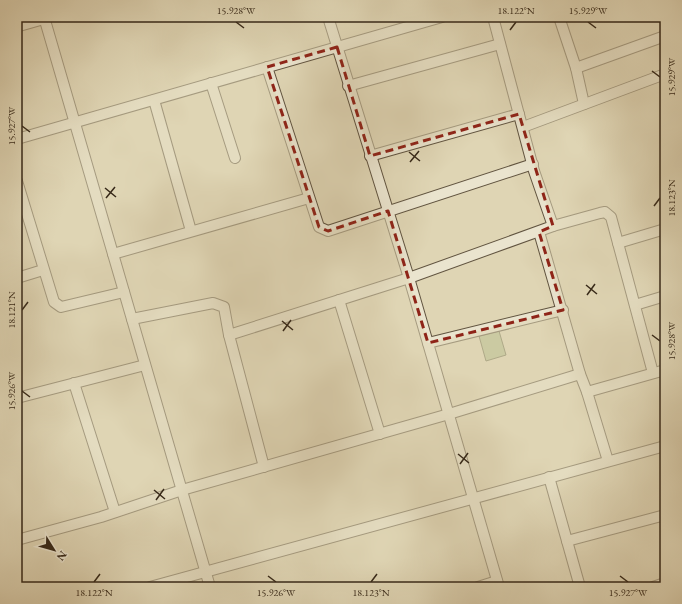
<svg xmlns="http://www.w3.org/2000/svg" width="682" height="604" viewBox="0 0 682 604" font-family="'EB Garamond',serif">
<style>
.green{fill:#b3bd8c;stroke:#757352}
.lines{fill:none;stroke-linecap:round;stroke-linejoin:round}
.minor-casing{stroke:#615440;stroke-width:12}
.tertiary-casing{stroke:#615440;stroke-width:15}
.minor{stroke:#eae4ce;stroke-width:10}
.tertiary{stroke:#eae4ce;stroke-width:13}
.marked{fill:none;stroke:#8f2418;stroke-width:3;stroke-dasharray:8 5;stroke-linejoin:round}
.ticks{fill:none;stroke:#372919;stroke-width:1.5}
.neatline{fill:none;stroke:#372919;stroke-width:1.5}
.ticks-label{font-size:10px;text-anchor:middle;fill:#372919}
</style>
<rect width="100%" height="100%" fill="#dfd5b4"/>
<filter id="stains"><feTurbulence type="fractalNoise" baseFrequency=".005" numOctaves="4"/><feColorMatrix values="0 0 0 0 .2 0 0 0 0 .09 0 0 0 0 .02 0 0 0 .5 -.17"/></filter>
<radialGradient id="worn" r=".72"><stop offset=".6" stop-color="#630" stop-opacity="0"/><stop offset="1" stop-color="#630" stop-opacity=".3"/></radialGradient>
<polygon class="green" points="499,331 506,355 486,361 479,336"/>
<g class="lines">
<defs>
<g id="minor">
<polyline points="44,17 210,587"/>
<polyline points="328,17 409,278 499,587"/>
<polyline points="559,17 576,68 584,104"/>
<polyline points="267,67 319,227 328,231 533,164"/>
<polyline points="576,68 665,36"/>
<polyline points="211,83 235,158"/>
<polyline points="348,86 500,44"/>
<polyline points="154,100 191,231"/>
<polyline points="523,127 665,74"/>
<polyline points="17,139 442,17"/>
<polyline points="370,156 519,114"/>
<polyline points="17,181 54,302 61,307 124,292"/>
<polyline points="553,226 600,213 605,212 611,217 653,373"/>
<polyline points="539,232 580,374 587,392 608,461"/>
<polyline points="618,243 665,229"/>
<polyline points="113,254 309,198"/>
<polyline points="17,278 43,270"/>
<polyline points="339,300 380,434"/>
<polyline points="635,305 665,296"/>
<polyline points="132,319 213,303 224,307 229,335 264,467"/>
<polyline points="229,335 409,278 553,226 534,171 493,17"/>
<polyline points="428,343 563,310"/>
<polyline points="74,383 115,512"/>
<polyline points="587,392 665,370"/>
<polyline points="17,398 145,365"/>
<polyline points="549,477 580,587"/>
<polyline points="17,540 101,517 182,490 449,414 580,374"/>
<polyline points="567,541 665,515"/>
<polyline points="150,587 665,446"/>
<polyline points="478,587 497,581"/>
<polyline points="653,587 665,583"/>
</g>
<polyline id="tertiary" points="17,25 45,17"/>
</defs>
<use href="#minor" class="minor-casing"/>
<use href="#tertiary" class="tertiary-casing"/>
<use href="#minor" class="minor"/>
<use href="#tertiary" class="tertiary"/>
</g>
<path d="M0 0H682V604H0ZM337 47 370 156 519 114 553 226 539 232 563 310 428 343 388 211 328 231 319 227 267 67Z" fill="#dfd5b4" fill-opacity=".55" fill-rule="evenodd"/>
<path class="marked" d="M337 47 370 156 519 114 553 226 539 232 563 310 428 343 388 211 328 231 319 227 267 67Z"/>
<path class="ticks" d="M236 22 244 28M588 22 596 28M510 30 516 22M652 71 660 77M22 126 30 132M409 152 420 161M410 162 419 151M105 188 116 197M106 198 115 187M654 206 660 198M586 285 597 294M587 295 595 284M22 310 28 302M282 321 293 330M283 331 291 320M652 335 660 341M22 391 30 397M458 454 469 463M460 464 468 453M154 490 165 499M156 500 164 489M268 576 276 582M620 576 628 582M94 582 100 574M371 582 377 574"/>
<rect width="682" height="604" fill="none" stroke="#dfd5b4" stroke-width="44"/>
<g transform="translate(54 550) rotate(127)" stroke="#eae4ce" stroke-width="3" paint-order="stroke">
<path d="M0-3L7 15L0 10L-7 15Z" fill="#372919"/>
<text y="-6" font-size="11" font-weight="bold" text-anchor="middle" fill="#372919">N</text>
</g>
<rect x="22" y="22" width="638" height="560" class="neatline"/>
<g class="ticks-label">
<text x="236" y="14">15.928°W</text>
<text x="516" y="14">18.122°N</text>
<text x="588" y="14">15.929°W</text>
<text transform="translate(671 77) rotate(-90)" y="4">15.929°W</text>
<text transform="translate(11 126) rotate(-90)" y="4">15.927°W</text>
<text transform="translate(671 198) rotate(-90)" y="4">18.123°N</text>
<text transform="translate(11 310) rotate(-90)" y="4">18.121°N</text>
<text transform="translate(671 341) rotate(-90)" y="4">15.928°W</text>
<text transform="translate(11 391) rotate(-90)" y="4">15.926°W</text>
<text x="94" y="596">18.122°N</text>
<text x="276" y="596">15.926°W</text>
<text x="371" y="596">18.123°N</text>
<text x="628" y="596">15.927°W</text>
</g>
<rect width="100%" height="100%" filter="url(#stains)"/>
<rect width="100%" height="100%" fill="url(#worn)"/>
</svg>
